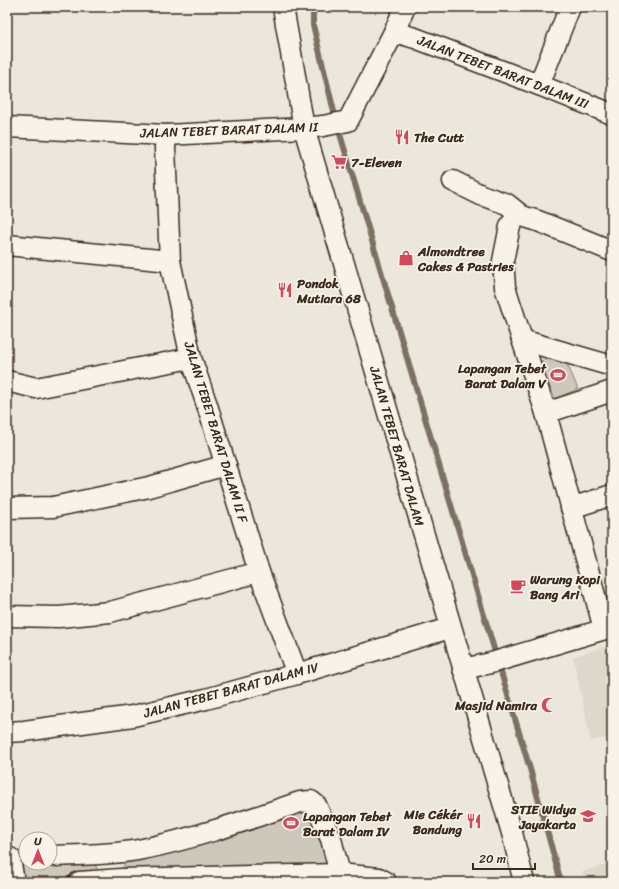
<svg xmlns="http://www.w3.org/2000/svg" width="619" height="889" viewBox="0 0 619 889" font-family="Sriracha,sans-serif">
<style>
.built{fill:#ddd7cc}
.green{fill:#cec8bc;stroke:#84796d}
.lines{fill:none;stroke-linecap:round;stroke-linejoin:round}
.stream{stroke:#7c7064;stroke-width:6}
.minor-casing{stroke:#3b2a1e;stroke-width:23}
.minor{stroke:#f7f3e8;stroke-width:20}
.labels{text-anchor:middle;dominant-baseline:central;stroke-width:3.5;stroke-linejoin:round;paint-order:stroke}
.street-label{font-size:13px;fill:#3b2a1e;stroke:#f7f3e8}
.poi-label{font-size:13px;font-weight:bold;fill:#3b2a1e;stroke:#f7f3e8;text-anchor:start}
</style>
<rect width="100%" height="100%" fill="#ece7dc"/>
<filter id="ink" filterUnits="userSpaceOnUse"><feTurbulence type="fractalNoise" baseFrequency=".025" numOctaves="2"/><feDisplacementMap in="SourceGraphic" scale="8" xChannelSelector="R" yChannelSelector="G"/><feConvolveMatrix kernelMatrix="1 2 1 2 8 2 1 2 1" color-interpolation-filters="sRGB"/></filter>
<g filter="url(#ink)">
<g class="built">
<polygon points="612,644 612,737 591,741 573,657"/>
<polygon points="612,863 612,882 585,882 582,872"/>
</g>
<g class="green">
<polygon points="562,352 578,389 555,399 539,362"/>
<polygon points="312,806 330,868 122,870 128,857"/>
<polygon points="93,859 99,874 7,882 7,864 50,863"/>
</g>
<g class="lines">
<polyline class="stream" points="313,7 313,25 337,124 530,769 561,882"/>
<defs>
<g id="minor">
<polyline points="283,7 304,128 512,833 524,882"/>
<polyline points="394,32 415,38 539,85 612,114"/>
<polyline points="539,85 570,7"/>
<polyline points="7,127 166,135 304,128 323,126 348,121 394,32 405,7"/>
<polyline points="166,135 165,148 170,261 191,358 207,405 259,572 297,674"/>
<polyline points="453,181 481,195 507,204 522,216"/>
<polyline points="7,245 170,261"/>
<polyline points="522,340 612,366"/>
<polyline points="7,381 36,388 191,358"/>
<polyline points="546,413 612,391"/>
<polyline points="7,508 53,507 149,487 226,465"/>
<polyline points="571,508 612,495"/>
<polyline points="7,616 59,617 110,612 259,572"/>
<polyline points="604,629 546,413 505,287 503,261 510,226 515,218 522,216 538,221 612,251"/>
<polyline points="463,669 491,663 612,627"/>
<polyline points="7,732 24,731 133,716 206,699 297,674 450,628"/>
<path d="M50 856C79 855 110 855 138 850 194 839 247 820 300 802L311 801 316 805 331 839 340 874"/>
<polyline points="10,858 14,882"/>
<polyline points="79,882 121,879 340,874 379,878 386,882"/>
</g>
</defs>
<use href="#minor" class="minor-casing"/>
<use href="#minor" class="minor"/>
</g>
</g>
<defs>
<symbol id="restaurant-bare" viewBox="-9 -9 18 18"><path d="M-5-6h1v4h1v-4h1v4h1v-4h1v5L-1.5 .5V6h-2V.5L-5-1ZM5-6V6H3V1.5H1.5Q1.5-4 5-6Z" fill="#d1495b" stroke="#f7f3e8" stroke-width="2.5" paint-order="stroke"/></symbol>
<symbol id="supermarket-bare" viewBox="-9 -9 18 18"><path d="M-6-5.5h2.5l.6 2H6L4.5 2H-2.5L-4.4-4H-6ZM-1.5 3.2a1.3 1.3 0 1 0 .1 0ZM3 3.2a1.3 1.3 0 1 0 .1 0Z" fill="#d1495b" stroke="#f7f3e8" stroke-width="2.5" paint-order="stroke"/></symbol>
<symbol id="shop-bare" viewBox="-9 -9 18 18"><path d="M-5-2.5h2.3a2.7 3.5 0 0 1 5.4 0H5L5.5 6h-11ZM-1.5-2.5h3a1.5 2.3 0 0 0-3 0Z" fill="#d1495b" stroke="#f7f3e8" stroke-width="2.5" paint-order="stroke"/></symbol>
<symbol id="stadium-bare" viewBox="-9 -9 18 18"><path d="M0-5a6.5 5 0 1 0 0 10a6.5 5 0 1 0 0-10ZM-3.5-1.8h7v3.6h-7Z" fill="#d1495b" stroke="#f7f3e8" stroke-width="2.5" paint-order="stroke"/></symbol>
<symbol id="cafe-bare" viewBox="-9 -9 18 18"><path d="M-5.5-4.5H6V0H3Q3 3.5 0 3.5H-2.5Q-5.5 3.5-5.5 0ZM3-3.2v2h1.7v-2ZM-6 4.5H4V6H-6Z" fill="#d1495b" stroke="#f7f3e8" stroke-width="2.5" paint-order="stroke"/></symbol>
<symbol id="mosque-bare" viewBox="-9 -9 18 18"><path d="M3.5-4.9A6 6 0 1 0 3.5 4.9A5 5 0 1 1 3.5-4.9Z" fill="#d1495b" stroke="#f7f3e8" stroke-width="2.5" paint-order="stroke"/></symbol>
<symbol id="university-bare" viewBox="-9 -9 18 18"><path d="M0-5L7-2L0 1L-7-2ZM-4 1L0 2.5L4 1V4Q0 6-4 4Z" fill="#d1495b" stroke="#f7f3e8" stroke-width="2.5" paint-order="stroke"/></symbol>
</defs>
<g fill-rule="evenodd">
<use href="#restaurant-bare" x="391" y="126" width="22" height="22"/>
<use href="#supermarket-bare" x="328" y="151" width="22" height="22"/>
<use href="#shop-bare" x="395" y="247" width="22" height="22"/>
<use href="#restaurant-bare" x="274" y="279" width="22" height="22"/>
<use href="#stadium-bare" x="547" y="364" width="22" height="22"/>
<use href="#cafe-bare" x="507" y="575" width="22" height="22"/>
<use href="#mosque-bare" x="538" y="694" width="22" height="22"/>
<use href="#university-bare" x="577" y="805" width="22" height="22"/>
<use href="#restaurant-bare" x="463" y="810" width="22" height="22"/>
<use href="#stadium-bare" x="280" y="812" width="22" height="22"/>
</g>
<g class="labels">
<g class="street-label">
<text transform="translate(503 72) rotate(21)">JALAN TEBET BARAT DALAM III</text>
<text transform="translate(229 130) rotate(-2)">JALAN TEBET BARAT DALAM II</text>
<text transform="translate(216 432) rotate(73)">JALAN TEBET BARAT DALAM II F</text>
<text transform="translate(397 446) rotate(74)">JALAN TEBET BARAT DALAM</text>
<text transform="translate(231 690) rotate(-15)">JALAN TEBET BARAT DALAM IV</text>
</g>
<g class="poi-label">
<text x="414" y="137">The Cutt</text>
<text x="351" y="162">7-Eleven</text>
<text x="418" y="251">Almondtree<tspan x="418" dy="15">Cakes &amp; Pastries</tspan></text>
<text x="297" y="283">Pondok<tspan x="297" dy="15">Mutiara 68</tspan></text>
<text x="546" y="368" text-anchor="end">Lapangan Tebet<tspan x="546" dy="15">Barat Dalam V</tspan></text>
<text x="530" y="579">Warung Kopi<tspan x="530" dy="15">Bang Ari</tspan></text>
<text x="537" y="705" text-anchor="end">Masjid Namira</text>
<text x="576" y="809" text-anchor="end">STIE Widya<tspan x="576" dy="15">Jayakarta</tspan></text>
<text x="462" y="814" text-anchor="end">Mie Cékér<tspan x="462" dy="15">Bandung</tspan></text>
<text x="303" y="816">Lapangan Tebet<tspan x="303" dy="15">Barat Dalam IV</tspan></text>
</g>
</g>
<rect width="619" height="889" fill="none" stroke="#f7f3e8" stroke-width="24"/>
<rect x="12" y="12" width="595" height="865" fill="none" stroke="#3b2a1e" stroke-width="1.5" filter="url(#ink)"/>
<g transform="translate(38 851)"><circle r="19" fill="#f7f3e8" stroke="#aca397"/>
<path d="M0-3L7 15L0 10L-7 15Z" fill="#d1495b"/>
<text y="-6" font-size="11" font-weight="bold" text-anchor="middle" fill="#3b2a1e">U</text>
</g>
<path d="M473 863v6h62v-6" fill="none" stroke="#3b2a1e" stroke-width="2"/>
<text x="479" y="863" font-size="12" fill="#3b2a1e" stroke="#f7f3e8" stroke-width="3" paint-order="stroke">20 m</text>
</svg>
